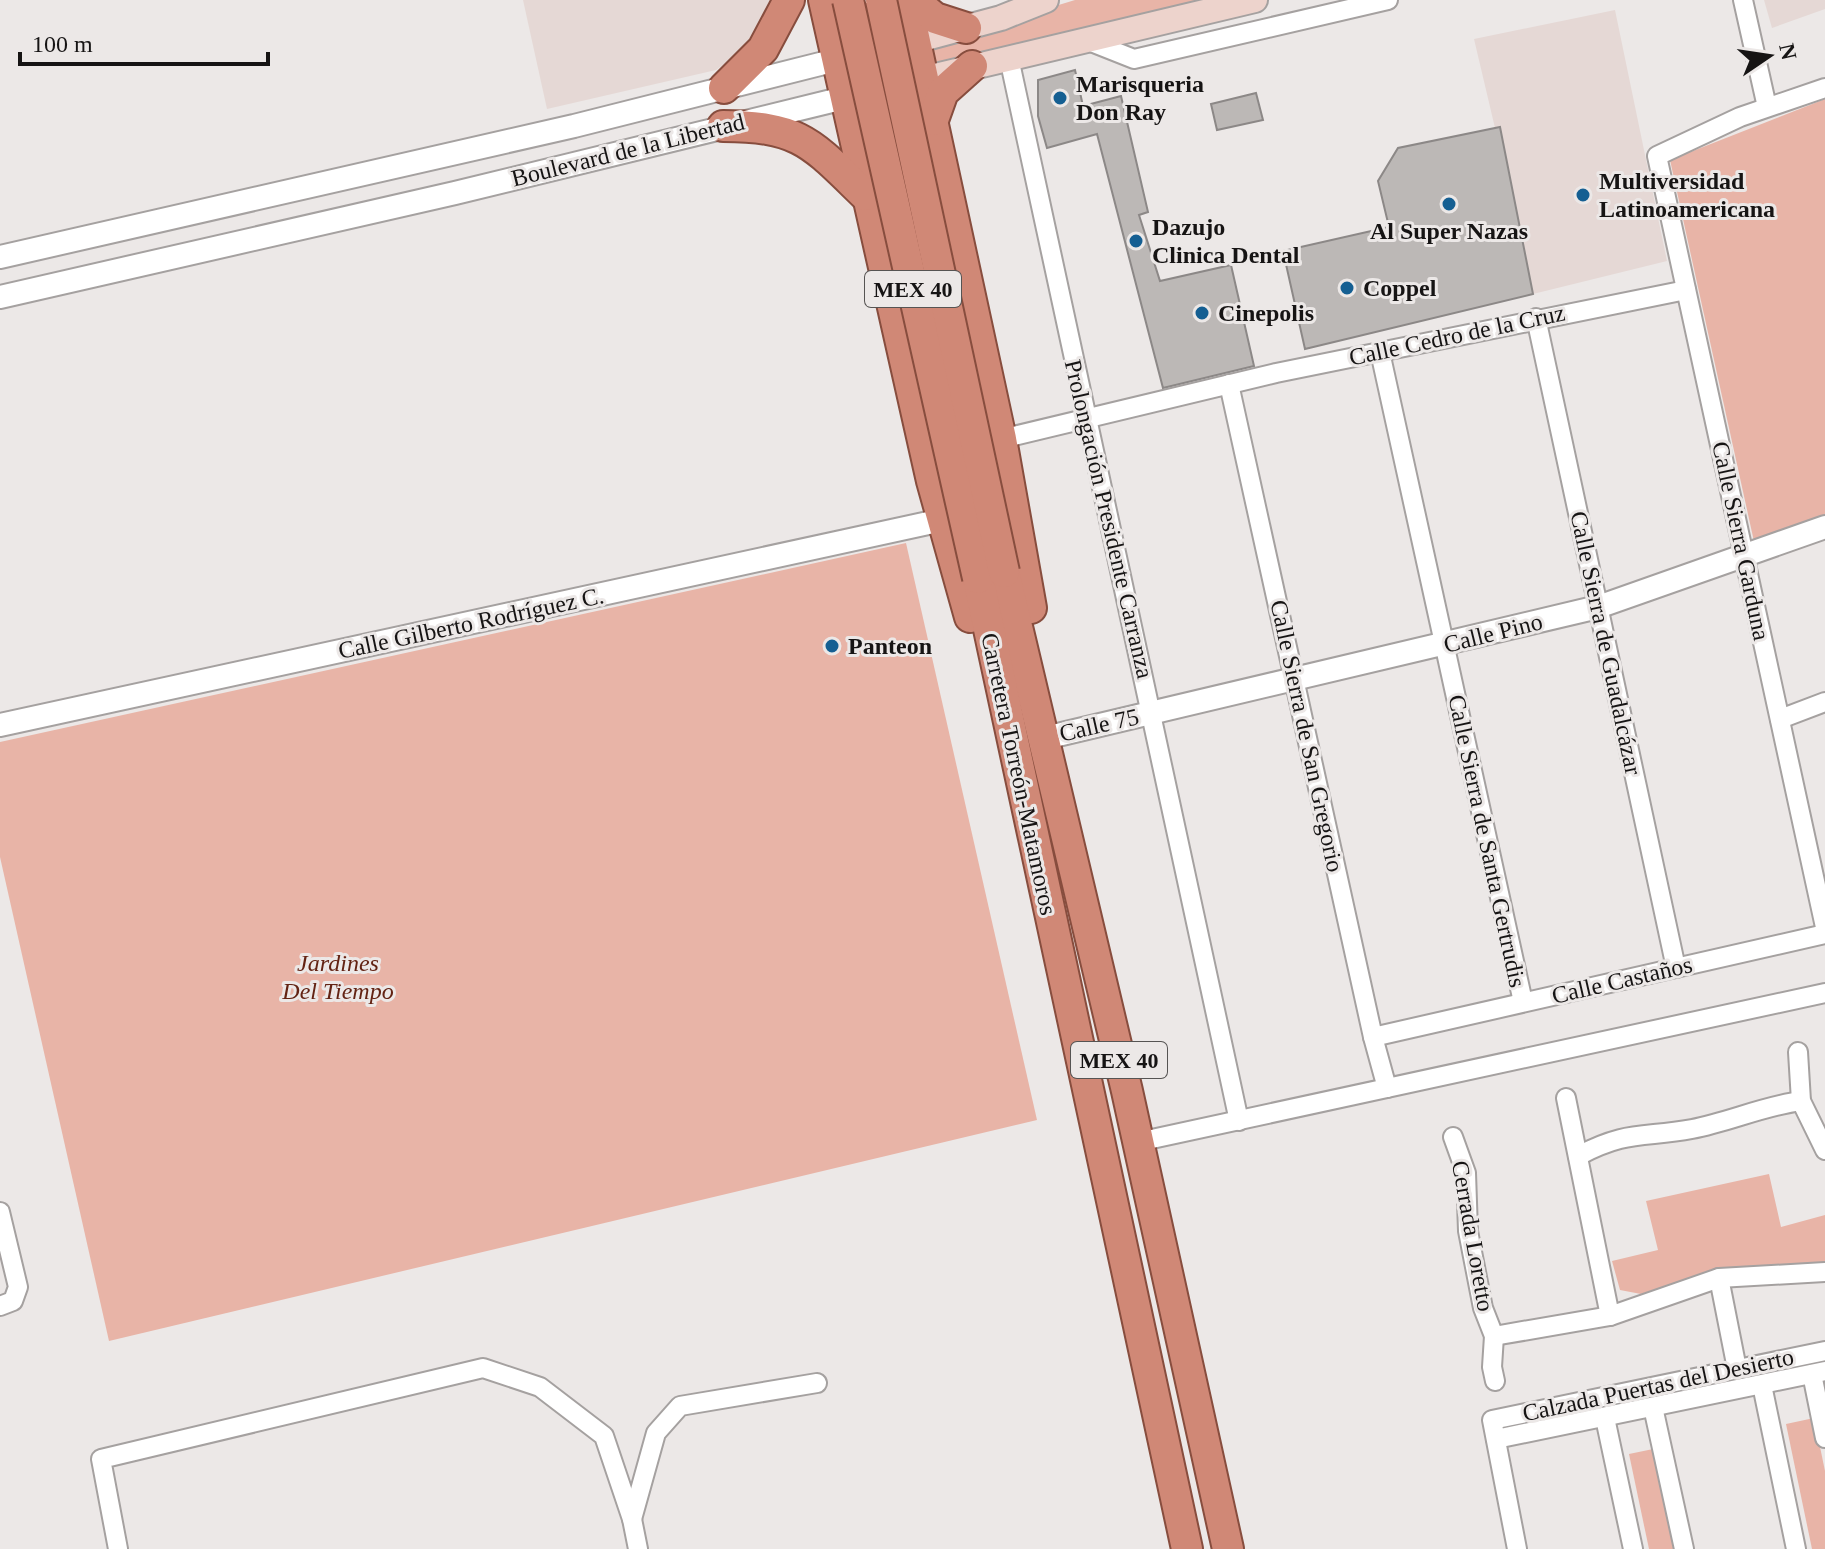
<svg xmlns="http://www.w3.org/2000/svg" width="1825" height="1549" viewBox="0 0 1825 1549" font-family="Georgia,serif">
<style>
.built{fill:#e5d8d5}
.green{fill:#e8b4a7}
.building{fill:#bcb8b6;stroke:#8c8887;stroke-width:2}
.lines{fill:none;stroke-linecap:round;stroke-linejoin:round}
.minor-casing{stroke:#a5a1a0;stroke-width:22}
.tertiary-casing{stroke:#a5a1a0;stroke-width:26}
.secondary-casing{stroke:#a5a1a0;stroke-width:28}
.trunk-casing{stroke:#874d3e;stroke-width:34}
.minor{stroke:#fff;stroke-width:18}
.tertiary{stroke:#fff;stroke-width:22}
.secondary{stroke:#edd3cc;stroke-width:24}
.trunk{stroke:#d08876;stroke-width:30}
.trunk-bridge-casing{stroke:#874d3e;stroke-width:34;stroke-linecap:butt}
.trunk-bridge{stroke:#d08876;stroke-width:30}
.poi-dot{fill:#155f92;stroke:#ece8e7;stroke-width:3}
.labels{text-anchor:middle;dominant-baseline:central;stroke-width:6;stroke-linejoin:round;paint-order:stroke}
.shield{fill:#ece8e7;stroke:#565453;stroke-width:2}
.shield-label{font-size:22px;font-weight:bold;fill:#161414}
.poi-label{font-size:24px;font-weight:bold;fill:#161414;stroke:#ece8e7;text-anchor:start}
.street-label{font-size:24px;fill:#161414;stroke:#ece8e7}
.park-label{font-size:24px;font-style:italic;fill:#632313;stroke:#ece8e7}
</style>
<rect width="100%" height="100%" fill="#ece8e7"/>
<g class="built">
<polygon points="523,0 775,0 763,28 743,50 716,70 547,109"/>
<polygon points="1764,0 1825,0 1825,9 1772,28"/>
<polygon points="1615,10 1667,261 1533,294 1500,128 1495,128 1474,39"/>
</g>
<g class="green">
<polygon points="1075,0 1210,0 928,69 920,47"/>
<polygon points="1825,99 1825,517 1755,546 1670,160"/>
<polygon points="906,543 1037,1120 109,1341 0,857 0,742"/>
<polygon points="1769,1174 1781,1227 1825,1215 1825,1262 1702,1274 1641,1294 1620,1290 1612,1261 1658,1250 1646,1201"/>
<polygon points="1814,1418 1825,1471 1825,1549 1812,1549 1786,1424"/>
<polygon points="1658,1448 1679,1549 1649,1549 1629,1454"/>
</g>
<g class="building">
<polygon points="1075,70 1083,106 1121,96 1148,212 1139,215 1160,281 1231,265 1254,366 1163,388 1097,134 1047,148 1038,116 1038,80"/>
<polygon points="1256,93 1263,120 1217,130 1211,104"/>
<polygon points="1500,127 1533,294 1305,349 1283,251 1389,227 1378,181 1398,148"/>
</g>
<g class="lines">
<defs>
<g id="minor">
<polyline points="1743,0 1767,107"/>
<polyline points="1086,40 1134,59 1388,0"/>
<polyline points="1009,58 1239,1121"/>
<polyline points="1825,88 1740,117 1657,156 1825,927"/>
<polyline points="1536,318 1676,968"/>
<polyline points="1380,352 1523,1002"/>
<polyline points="1229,384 1373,1037 1387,1088"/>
<polyline points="1001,439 1276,373 1686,290"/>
<polyline points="1780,719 1825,702"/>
<polyline points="1373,1037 1825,934"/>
<polyline points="1798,1052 1801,1101 1825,1150"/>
<polyline points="1566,1098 1610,1316"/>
<polyline points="1453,1137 1466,1173 1468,1231 1483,1308 1494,1336 1492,1367 1495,1381"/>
<polyline points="1138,1142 1825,993"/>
<path d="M1578 1156C1627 1130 1643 1138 1692 1129 1729 1122 1763 1106 1801 1101"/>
<polyline points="0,1212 18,1287 13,1301 0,1306"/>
<polyline points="1719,1278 1737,1369"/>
<polyline points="1494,1336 1610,1316 1719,1278 1825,1272"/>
<polyline points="1812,1374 1825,1438"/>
<polyline points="1762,1385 1796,1549"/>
<polyline points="1653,1407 1684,1549"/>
<polyline points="1605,1418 1633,1549"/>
<polyline points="1496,1439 1825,1371"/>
<polyline points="632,1519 656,1433 680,1406 817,1383"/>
<polyline points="118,1549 101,1459 483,1368 540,1387 604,1436 632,1519 638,1549"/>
<polyline points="1517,1549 1492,1420 1825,1351"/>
</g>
<g id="tertiary">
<polyline points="0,257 574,126 836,60"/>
<polyline points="0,297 455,193 844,98"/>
<polyline points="0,725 942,520"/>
<polyline points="1045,738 1598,607 1825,527"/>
</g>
<g id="secondary">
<polyline points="900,45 1001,18 1046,0"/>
<polyline points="851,96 1255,0"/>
</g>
<g id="trunk">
<polyline points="824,0 932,481 970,617"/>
<polyline points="906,0 1001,439 1031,608"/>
<polyline points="913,0 935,18 966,28"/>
<polyline points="724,88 763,49 789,0"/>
<polyline points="933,120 943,92 972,66"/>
<path d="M723 126C801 126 812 144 865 195"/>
<polyline points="1004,572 1127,1091 1228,1549"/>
<polyline points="978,578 1187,1549"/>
</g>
</defs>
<use href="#minor" class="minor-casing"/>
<use href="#tertiary" class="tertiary-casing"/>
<use href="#secondary" class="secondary-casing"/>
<use href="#trunk" class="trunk-casing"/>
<use href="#minor" class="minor"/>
<use href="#tertiary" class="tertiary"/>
<use href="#secondary" class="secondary"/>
<use href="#trunk" class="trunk"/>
<defs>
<g id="trunk-bridge">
<polyline points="848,0 978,578"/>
<polyline points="881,0 1004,572"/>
</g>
</defs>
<use href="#trunk-bridge" class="trunk-bridge-casing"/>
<use href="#trunk-bridge" class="trunk-bridge"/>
</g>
<g class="poi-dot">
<circle cx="1060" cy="98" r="8"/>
<circle cx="1583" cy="195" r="8"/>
<circle cx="1449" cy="204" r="8"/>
<circle cx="1136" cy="241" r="8"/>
<circle cx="1347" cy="288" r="8"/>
<circle cx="1202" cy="313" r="8"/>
<circle cx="832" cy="646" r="8"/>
</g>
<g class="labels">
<g class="shield">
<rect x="865" y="271" width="96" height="36" rx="6"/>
<rect x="1071" y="1042" width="96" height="36" rx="6"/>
</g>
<g class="shield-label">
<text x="913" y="289">MEX 40</text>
<text x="1119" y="1060">MEX 40</text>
</g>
<g class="poi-label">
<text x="1076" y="84">Marisqueria<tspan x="1076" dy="28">Don Ray</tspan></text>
<text x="1599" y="181">Multiversidad<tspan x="1599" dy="28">Latinoamericana</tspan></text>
<text x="1152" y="227">Dazujo<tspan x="1152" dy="28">Clinica Dental</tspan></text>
<text x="1449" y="231" text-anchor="middle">Al Super Nazas</text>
<text x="1363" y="288">Coppel</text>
<text x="1218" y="313">Cinepolis</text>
<text x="848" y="646">Panteon</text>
</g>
<g class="street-label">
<text transform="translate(628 150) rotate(-14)">Boulevard de la Libertad</text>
<text transform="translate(1457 335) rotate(-12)">Calle Cedro de la Cruz</text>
<text transform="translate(1109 519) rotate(77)">Prolongación Presidente Carranza</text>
<text transform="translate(1741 541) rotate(78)">Calle Sierra Garduna</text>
<text transform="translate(471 623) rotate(-12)">Calle Gilberto Rodríguez C.</text>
<text transform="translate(1493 633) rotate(-14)">Calle Pino</text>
<text transform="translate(1606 643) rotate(78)">Calle Sierra de Guadalcázar</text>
<text transform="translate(1099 725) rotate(-13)">Calle 75</text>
<text transform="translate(1307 736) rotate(78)">Calle Sierra de San Gregorio</text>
<text transform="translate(1019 774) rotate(78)">Carretera Torreón-Matamoros</text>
<text transform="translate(1487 841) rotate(78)">Calle Sierra de Santa Gertrudis</text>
<text transform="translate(1622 980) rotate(-13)">Calle Castaños</text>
<text transform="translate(1473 1236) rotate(80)">Cerrada Loretto</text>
<text transform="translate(1658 1385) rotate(-12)">Calzada Puertas del Desierto</text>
</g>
<g class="park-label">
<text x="338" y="963">Jardines<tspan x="338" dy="28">Del Tiempo</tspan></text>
</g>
</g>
<g transform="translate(1769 56) rotate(77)" stroke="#ece8e7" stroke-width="6" paint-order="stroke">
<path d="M0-6L14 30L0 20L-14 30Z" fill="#161414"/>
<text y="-12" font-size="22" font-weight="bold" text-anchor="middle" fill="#161414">N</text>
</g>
<path d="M20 52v12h248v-12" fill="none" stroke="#161414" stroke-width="4"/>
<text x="32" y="52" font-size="24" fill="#161414" stroke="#ece8e7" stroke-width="6" paint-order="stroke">100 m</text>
</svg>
